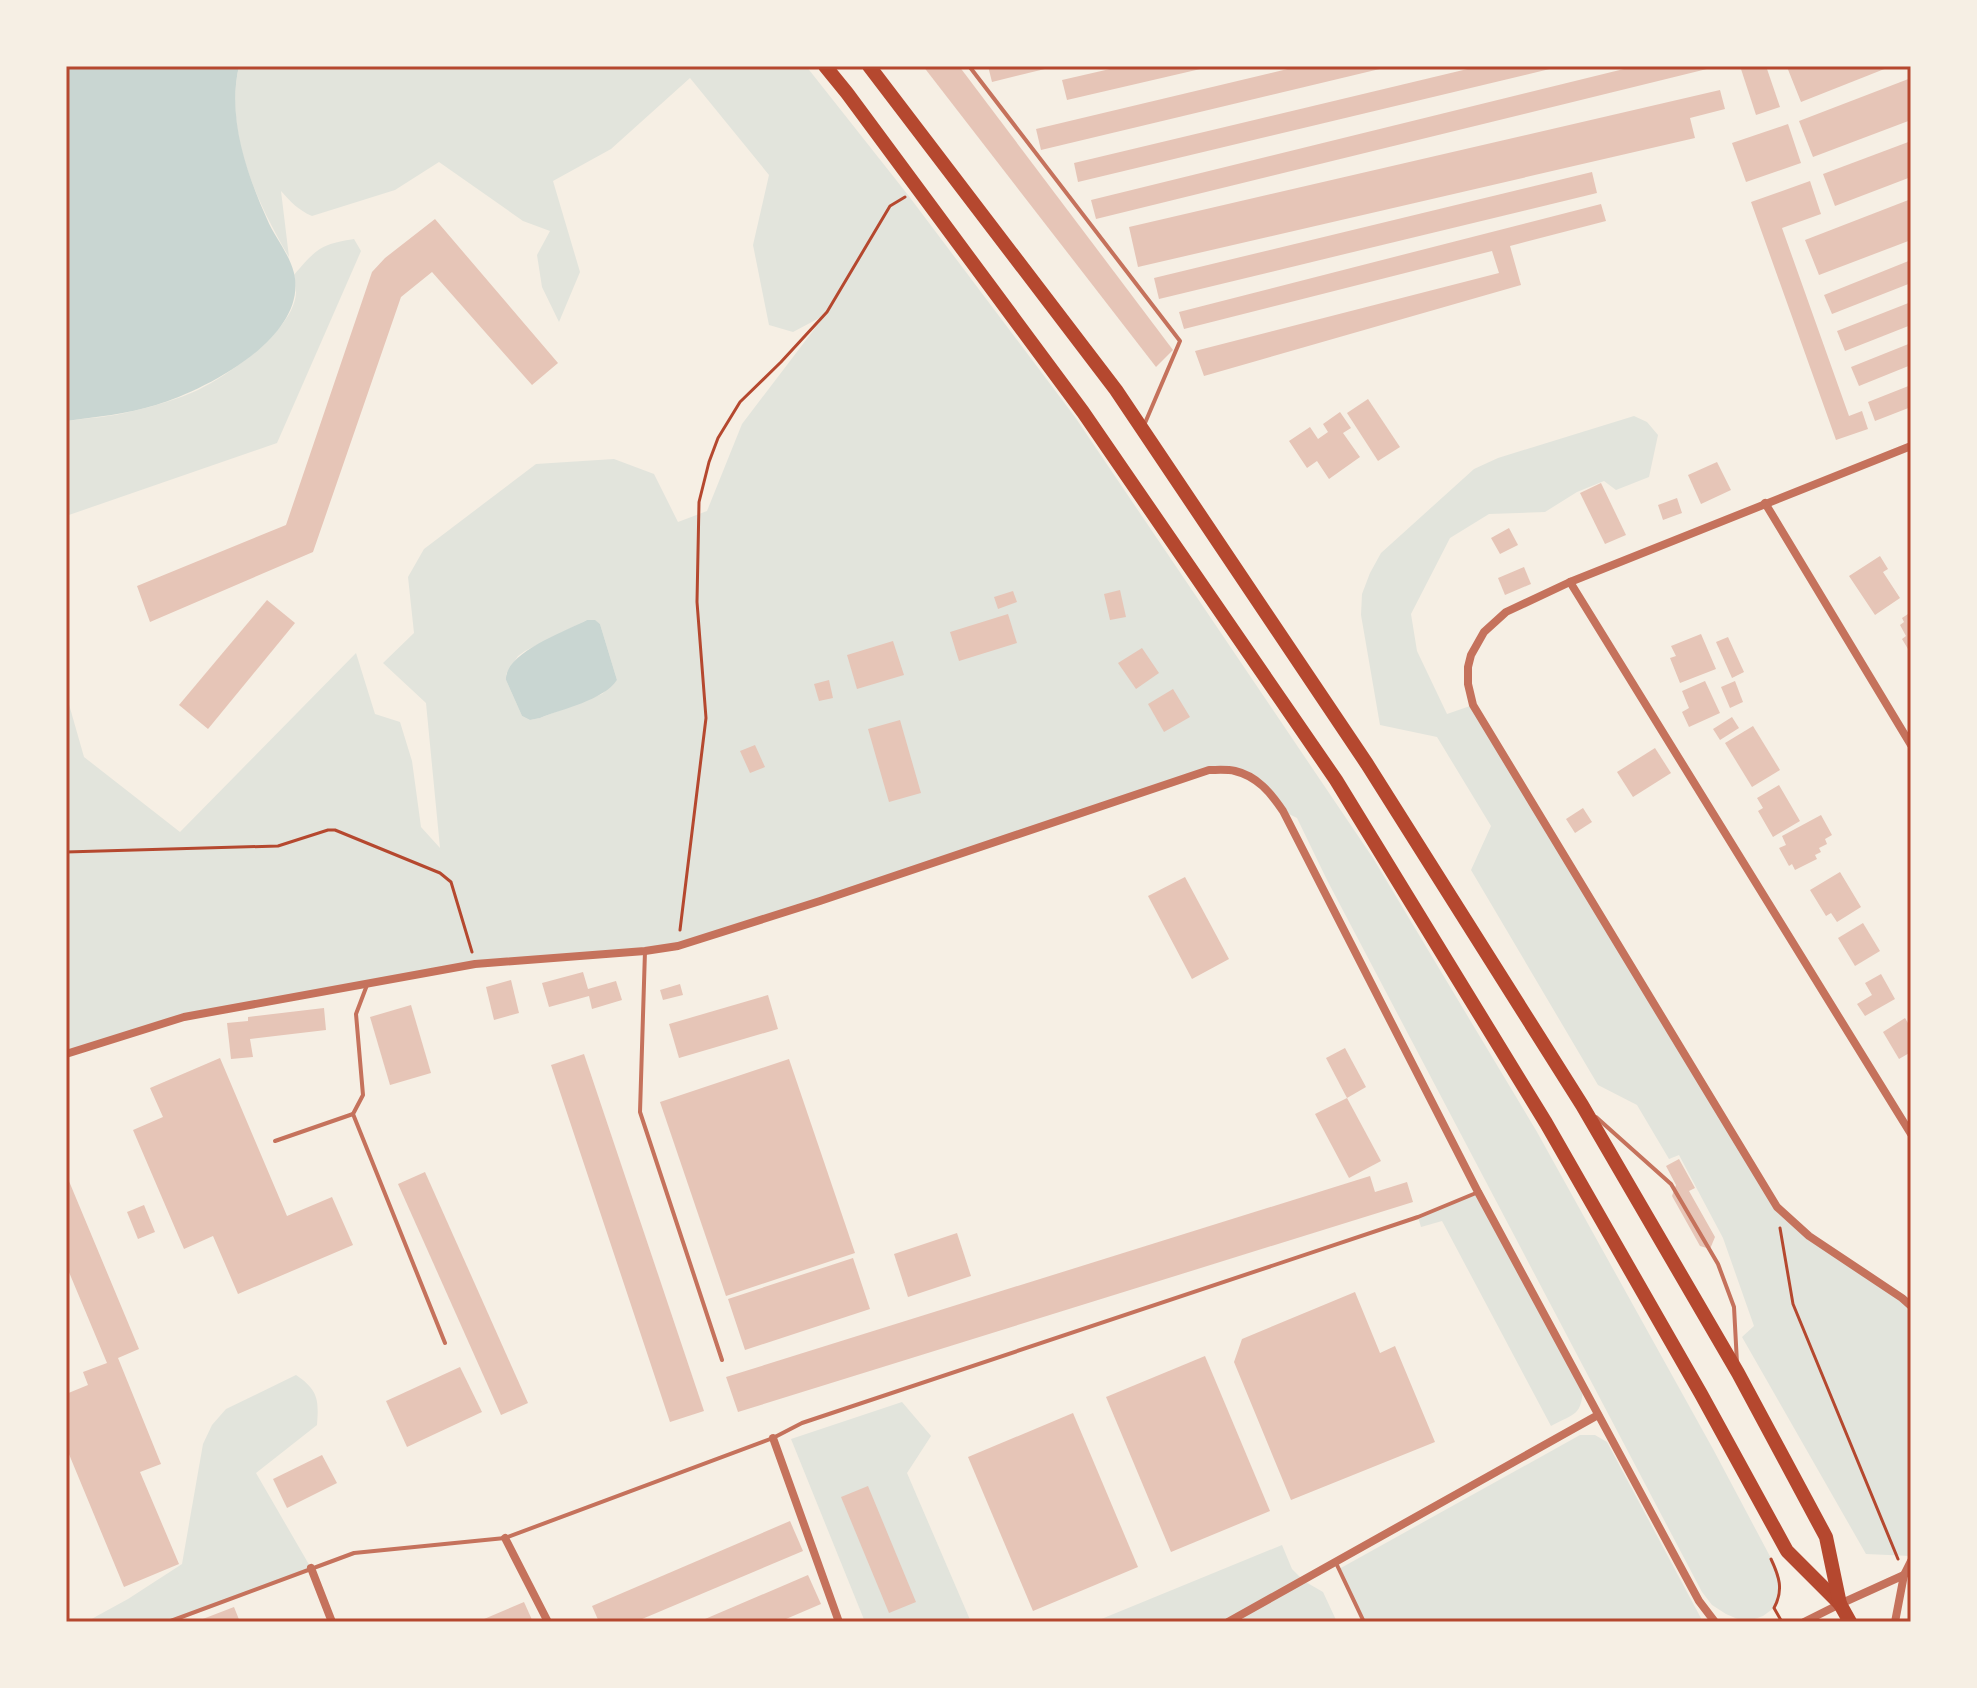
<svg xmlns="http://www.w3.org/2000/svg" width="1977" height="1688" viewBox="0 0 1977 1688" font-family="'Noto Sans',sans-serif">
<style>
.green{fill:#e2e4dc;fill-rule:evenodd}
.water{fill:#c9d6d2}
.building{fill:#e6c5b7}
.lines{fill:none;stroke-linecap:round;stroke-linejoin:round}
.path{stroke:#b5482f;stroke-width:3}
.service{stroke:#c5725c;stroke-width:4}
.minor{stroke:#c5725c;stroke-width:8}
.trunk{stroke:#b5482f;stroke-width:14}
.neatline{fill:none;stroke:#b5482f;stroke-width:3}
</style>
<rect width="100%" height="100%" fill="#f6efe4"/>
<g class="green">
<path d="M239 66H806L908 195 1075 417 1373 858 1537 1132 1713 1449 1773 1562 1781 1582 1780 1598 1774 1608 1763 1616 1752 1620H1740L1726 1614 1712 1605 1702 1592 1327 880 1297 818 1283 811 1271 794 1234 771 1209 770 678 946 475 964 184 1017 66 1054V694L84 757 180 832 356 653 375 714 400 722 412 761 421 827 440 848 426 703 383 663 414 633 408 577 424 549 536 464 614 459 654 474 678 522 707 511 742 424 825 315 793 332 769 325 753 245 769 175 690 78 611 149 553 181 580 272 559 322 542 287 537 255 550 231 523 221 439 162 395 190 312 216C298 210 291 202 281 191L289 257C256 201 224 132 239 66ZM587 620H594L600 624 617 680 602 694 540 718 530 720 522 716 506 680V674L518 656 525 651Z"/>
<path d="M354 239 361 251 277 443 66 516V421C88 418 111 417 133 411 155 406 178 399 198 390 229 375 294 330 296 293 296 288 295 281 294 275 316 249 321 244 354 239Z"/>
<polygon points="1634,416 1647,422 1658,435 1649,477 1616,490 1604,481 1577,492 1545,512 1489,514 1450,538 1411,614 1417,651 1447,714 1473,705 1777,1207 1911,1309 1911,1556 1866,1554 1742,1337 1754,1326 1723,1238 1679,1155 1669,1159 1637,1105 1598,1085 1471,870 1491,826 1437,737 1380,725 1361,615 1362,594 1370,573 1381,553 1474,469 1498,458"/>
<path d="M1478 1192 1583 1386C1582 1416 1575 1413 1551 1426L1442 1221 1421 1227 1418 1217Z"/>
<path d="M296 1375C318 1390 319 1399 317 1425L256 1473 311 1568 168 1622H86L128 1599 182 1564 203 1444 212 1425 226 1409Z"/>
<polygon points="902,1402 931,1436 907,1473 971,1622 865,1622 791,1439"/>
<polygon points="1580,1435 1595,1435 1607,1442 1703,1622 1364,1622 1339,1569"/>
<polygon points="1282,1545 1292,1569 1304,1581 1323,1592 1337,1622 1094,1622"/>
</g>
<g class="water">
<path d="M66 66H239C227 117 246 172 267 219 275 238 289 253 294 273 309 337 206 390 156 405 127 414 96 417 66 421Z"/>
<path d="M587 620H595L600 624 617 680C604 700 562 709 540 718L530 720 522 716 506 680C504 653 566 631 587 620Z"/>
</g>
<g class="building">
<polygon points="923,66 959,66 1173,350 1156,367"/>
<polygon points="988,66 1053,66 1053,67 992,82"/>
<polygon points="1123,66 1209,66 1209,67 1067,100 1062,80"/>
<polygon points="1300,66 1388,67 1041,150 1036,129"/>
<polygon points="1480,66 1558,67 1078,182 1074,163"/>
<polygon points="1636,66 1715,67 1096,219 1091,200"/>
<polygon points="1740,66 1766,66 1780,107 1756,115"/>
<polygon points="1790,66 1892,66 1801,102 1787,67"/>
<polygon points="1911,78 1911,120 1813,157 1799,121"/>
<polygon points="1720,90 1725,109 1690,118 1695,138 1138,267 1129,227"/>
<polygon points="1788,124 1801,163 1746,182 1732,143"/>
<polygon points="1911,141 1911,177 1835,206 1823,174"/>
<polygon points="1592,172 1597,193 1159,299 1154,278"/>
<polygon points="1810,181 1821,214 1782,228 1849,416 1862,411 1868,429 1836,440 1751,202"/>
<polygon points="1911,199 1911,240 1819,275 1805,240"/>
<polygon points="1601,204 1606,221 1510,246 1521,285 1204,376 1195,351 1499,273 1492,251 1184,329 1179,312"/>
<polygon points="435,219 558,363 532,385 432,272 401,297 313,552 150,622 137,586 286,525 372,272 385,258"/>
<polygon points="1911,260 1911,283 1832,314 1824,295"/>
<polygon points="1911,302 1911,325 1845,351 1837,331"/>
<polygon points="1911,343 1911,365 1859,386 1851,367"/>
<polygon points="1911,385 1911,407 1875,421 1868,402"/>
<polygon points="1368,399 1400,447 1378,461 1347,413"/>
<polygon points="1340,412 1351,428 1343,433 1360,457 1329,479 1317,461 1307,468 1289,441 1310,427 1318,439 1328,432 1323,424"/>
<polygon points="1717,462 1731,490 1701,504 1688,475"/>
<polygon points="1601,483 1626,535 1605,544 1580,493"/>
<polygon points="1677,498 1682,513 1663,520 1658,505"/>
<polygon points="1509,528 1518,545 1500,554 1491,538"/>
<polygon points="1880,556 1888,569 1883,572 1900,598 1875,615 1849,576"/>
<polygon points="1524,567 1531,584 1505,595 1498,578"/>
<polygon points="1120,590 1126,617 1110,620 1104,594"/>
<polygon points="1013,591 1017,602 998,609 994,597"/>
<polygon points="267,600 295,623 208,729 179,705"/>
<polygon points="1911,612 1911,654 1902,639 1906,636 1900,625 1904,622 1902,618"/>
<polygon points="1008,614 1017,643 959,661 950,632"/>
<polygon points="1701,634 1716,669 1680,683 1670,658 1676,656 1671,646"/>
<polygon points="1728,637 1744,672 1732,678 1716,642"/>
<polygon points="893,641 904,675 857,689 847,655"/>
<polygon points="1142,648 1159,673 1136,689 1118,663"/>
<polygon points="829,680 833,698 819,701 814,684"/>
<polygon points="1705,681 1720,713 1689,727 1682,712 1689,708 1682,691"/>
<polygon points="1735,681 1743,702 1730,708 1721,687"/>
<polygon points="1173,689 1190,717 1164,732 1148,704"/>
<polygon points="1732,717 1739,728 1720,740 1713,729"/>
<polygon points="900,720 921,793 889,802 868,729"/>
<polygon points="1753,726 1780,770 1752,787 1725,743"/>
<polygon points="755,745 765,767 750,773 740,751"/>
<polygon points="1655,748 1671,773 1633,797 1617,772"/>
<polygon points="1779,785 1800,821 1773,837 1758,811 1763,808 1757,798"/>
<polygon points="1583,808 1592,822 1575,833 1566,819"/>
<polygon points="1821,815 1832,835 1825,839 1827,844 1819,848 1821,852 1815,855 1817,859 1795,870 1792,864 1789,866 1779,848 1786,845 1782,836"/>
<polygon points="1840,872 1861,907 1837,922 1831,913 1826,916 1810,890"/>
<polygon points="1185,877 1229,959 1192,979 1148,896"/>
<polygon points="1863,923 1880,951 1855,966 1838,938"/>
<polygon points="583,972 588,989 616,981 622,1000 592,1009 589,996 549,1007 542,983"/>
<polygon points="1881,974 1895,999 1865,1016 1857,1004 1872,995 1865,983"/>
<polygon points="511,980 519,1013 494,1020 486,987"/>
<polygon points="680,984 683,995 663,1000 660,990"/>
<polygon points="768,995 778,1029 679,1058 669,1024"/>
<polygon points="411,1005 431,1073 390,1085 370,1017"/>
<polygon points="324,1008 326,1030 250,1039 253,1057 231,1059 227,1023 248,1021 248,1017"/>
<polygon points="1905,1018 1911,1028 1911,1052 1899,1059 1883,1032"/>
<polygon points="1345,1048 1366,1087 1347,1098 1326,1058"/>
<polygon points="584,1054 704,1411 670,1422 551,1065"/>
<polygon points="220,1058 287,1216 332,1197 353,1245 238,1294 213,1236 184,1249 133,1130 163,1117 150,1088"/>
<polygon points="789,1059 855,1253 726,1296 660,1102"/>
<polygon points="1347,1098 1381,1161 1349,1178 1315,1114"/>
<polygon points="1679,1159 1695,1188 1689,1191 1715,1237 1710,1249 1700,1246 1672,1196 1676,1185 1666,1166"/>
<polygon points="425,1172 528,1403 501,1415 398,1184"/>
<polygon points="66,1174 139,1349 118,1358 161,1464 140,1472 179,1564 124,1587 66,1447 66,1394 88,1385 83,1372 107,1363 66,1265"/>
<polygon points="1370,1176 1375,1192 1407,1182 1413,1202 738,1412 726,1377"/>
<polygon points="144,1205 155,1232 138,1239 127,1212"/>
<polygon points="957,1233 971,1276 908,1297 894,1254"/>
<polygon points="853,1258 870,1309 745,1350 728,1299"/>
<polygon points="1355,1292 1380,1353 1395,1346 1435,1442 1291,1500 1234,1362 1242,1339"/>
<polygon points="1205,1356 1270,1511 1171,1552 1106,1397"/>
<polygon points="460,1367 482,1412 407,1447 386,1401"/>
<polygon points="1073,1413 1138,1567 1033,1611 968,1457"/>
<polygon points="322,1455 337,1483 287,1508 273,1479"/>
<polygon points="868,1486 916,1602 889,1613 841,1497"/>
<polygon points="790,1521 803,1551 635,1622 599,1622 592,1606"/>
<polygon points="808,1575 821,1604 779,1622 698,1622"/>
<polygon points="524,1602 533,1622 477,1622"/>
<polygon points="234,1607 240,1622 195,1622"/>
</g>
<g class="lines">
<g class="path">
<polyline points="66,852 278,846 328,830 335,830 440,873 451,882 472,952"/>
<polyline points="680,930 706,718 697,602 699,502 709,462 718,438 740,402 781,362 827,312 890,206 905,197"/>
<polyline points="1780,1228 1793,1304 1898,1559"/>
<path d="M1771 1559C1779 1576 1784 1590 1774 1608L1782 1622"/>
</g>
<g class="service">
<polyline points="969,66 1180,341 1145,423"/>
<polyline points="645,951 640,1112 722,1360"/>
<polyline points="367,985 356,1014 363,1095 353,1114 445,1343"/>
<polyline points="1596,1117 1671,1184 1718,1264 1734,1307 1737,1363"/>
<polyline points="275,1141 353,1114"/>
<polyline points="1336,1563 1364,1622"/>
<polyline points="168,1622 354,1553 505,1538 773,1438 802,1423 1418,1217 1476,1193"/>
</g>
<g class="minor">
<polyline points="1911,446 1570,582 1506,612 1484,632 1471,655 1468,667 1468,684 1473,705 1777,1207 1809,1236 1902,1298 1911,1306"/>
<polyline points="1765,503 1911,745"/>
<polyline points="1570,582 1911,1134"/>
<path d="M66 1054 184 1017 475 964 645 951 678 946 820 901 1209 770C1217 770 1227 769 1235 771 1257 776 1271 793 1283 811L1478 1192 1699 1601 1715 1622"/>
<polyline points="773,1438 839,1622"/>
<polyline points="505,1538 548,1622"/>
<polyline points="311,1568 332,1622"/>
<polyline points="1228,1622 1598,1415"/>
<polyline points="1804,1622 1840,1604 1904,1575"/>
<polyline points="1895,1622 1904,1575 1911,1561"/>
</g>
<g class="trunk">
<polyline points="825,66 847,93 1083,412 1336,780 1546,1123 1701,1394 1787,1551 1840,1604"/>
<polyline points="869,66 1116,390 1367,764 1582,1105 1738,1373 1826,1537 1840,1604 1850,1622"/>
</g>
</g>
<rect width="1977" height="1688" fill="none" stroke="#f6efe4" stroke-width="136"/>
<rect x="68" y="68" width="1841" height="1552" class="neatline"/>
</svg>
